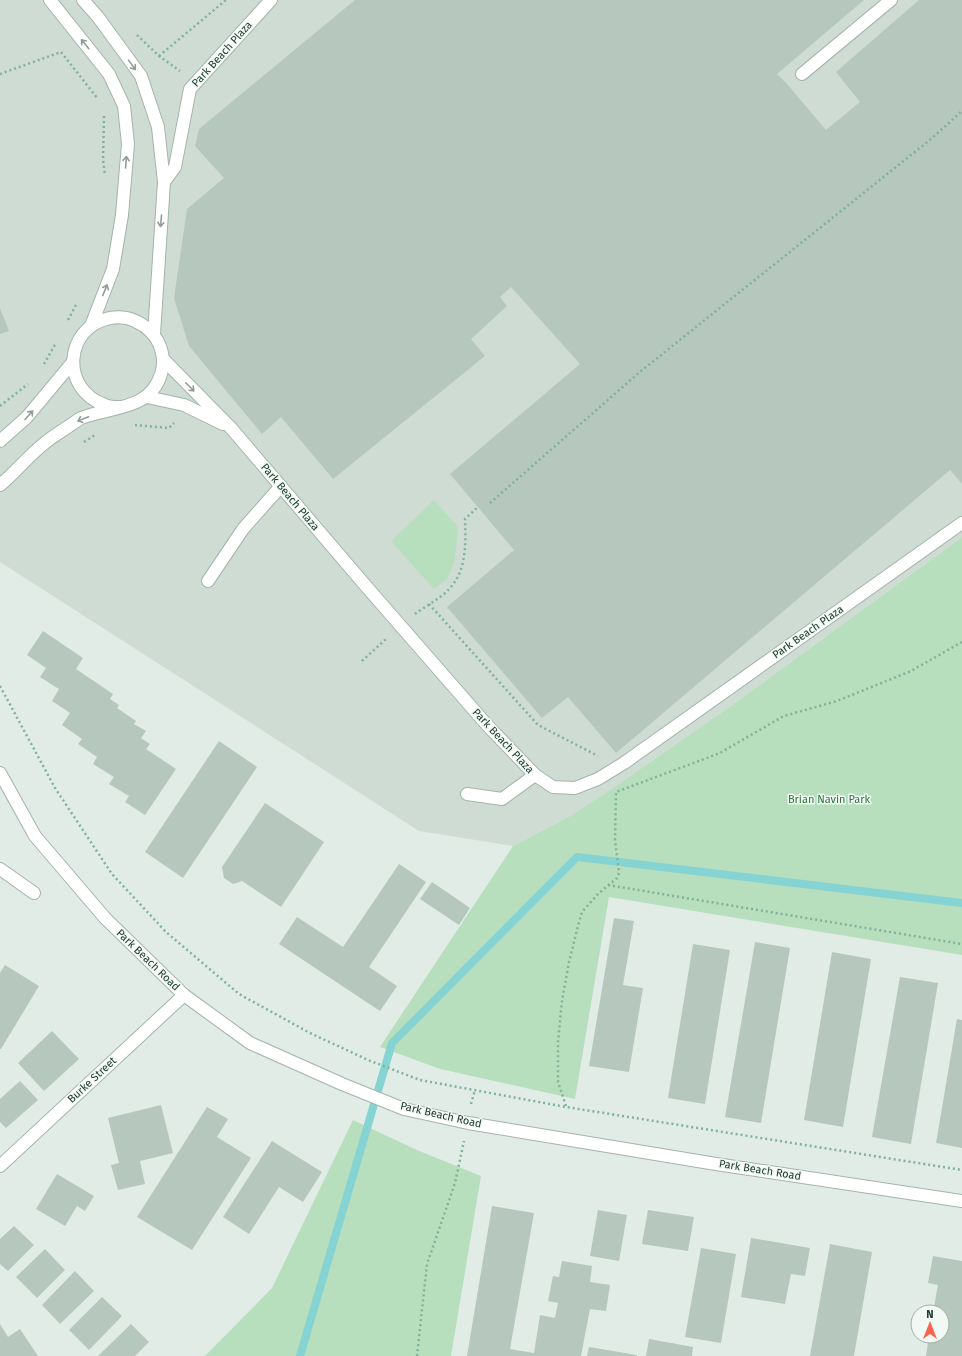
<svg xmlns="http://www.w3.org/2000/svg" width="962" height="1356" viewBox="0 0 962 1356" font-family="'Fira Sans',sans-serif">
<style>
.built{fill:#cfdcd4}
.green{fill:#b8dfbd}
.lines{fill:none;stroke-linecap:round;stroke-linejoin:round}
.stream{stroke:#86d3d4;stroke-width:8}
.building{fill:#b6c7be}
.minor-casing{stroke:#a3b4ac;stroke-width:14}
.path{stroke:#7fb29b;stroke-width:2.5;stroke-dasharray:2 3;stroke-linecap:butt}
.minor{stroke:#fff;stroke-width:12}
.oneway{stroke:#909e98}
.labels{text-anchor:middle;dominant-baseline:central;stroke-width:3;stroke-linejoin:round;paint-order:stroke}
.street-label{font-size:11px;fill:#203e32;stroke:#f2f9f4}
.park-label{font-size:11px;fill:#28773c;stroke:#f2f9f4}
</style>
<rect width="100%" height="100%" fill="#e1ece6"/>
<polygon class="built" points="0,0 962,0 962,537 735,703 613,788 570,816 513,846 419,831 0,562"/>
<g class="green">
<polygon points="434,500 458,527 455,560 447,579 434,589 391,541"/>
<polygon points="962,537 962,955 609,897 575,1099 440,1069 380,1047 513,846 570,816 613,788 735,703"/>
<polygon points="353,1120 417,1150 481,1176 451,1356 205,1356 272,1288"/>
</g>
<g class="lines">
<polyline class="stream" points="300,1356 392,1043 577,857 962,903"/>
</g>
<g class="building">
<polygon points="355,0 864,0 777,74 787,84 826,130 860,102 836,72 919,0 962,0 962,484 950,470 616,753 568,697 542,718 447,607 514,550 450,474 580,364 511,287 500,297 507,306 471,339 485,356 333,479 281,417 262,434 189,346 174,298 187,209 224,178 195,146 199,129"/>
<polygon points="0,308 9,331 0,334"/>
<polygon points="43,631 83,658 76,669 113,694 110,699 119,705 117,708 136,721 134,724 146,731 141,738 150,744 146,749 176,769 145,815 125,802 129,796 109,784 114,777 93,764 97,757 78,744 82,739 62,725 70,713 52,701 59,689 40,677 46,668 27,655"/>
<polygon points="219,741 257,767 183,878 145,852"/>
<polygon points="265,803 324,842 281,907 242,881 233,884 224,878 222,867"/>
<polygon points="399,864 426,882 369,967 397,986 380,1011 279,944 297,917 343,947"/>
<polygon points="432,882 470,908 459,925 420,899"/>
<polygon points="614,918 634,921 623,985 643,988 629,1072 589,1066"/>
<polygon points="755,942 790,948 761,1123 725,1117"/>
<polygon points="693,944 730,950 705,1104 668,1098"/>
<polygon points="832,952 871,959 843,1127 804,1120"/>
<polygon points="5,965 39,986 1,1049 0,1049 0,973"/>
<polygon points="900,977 938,983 911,1144 872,1137"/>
<polygon points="957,1019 962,1020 962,1148 936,1143"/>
<polygon points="52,1031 79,1059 44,1091 18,1063"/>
<polygon points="20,1081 38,1100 6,1128 0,1122 0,1099"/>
<polygon points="161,1105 173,1153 140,1161 145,1184 118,1190 111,1165 119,1163 108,1118"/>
<polygon points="207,1107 228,1119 217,1137 251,1158 192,1250 137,1217"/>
<polygon points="272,1141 322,1172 303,1202 279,1187 249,1234 223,1217"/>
<polygon points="57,1174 94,1196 85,1211 77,1206 65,1226 36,1209"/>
<polygon points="492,1206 534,1213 510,1349 534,1353 540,1315 555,1318 558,1303 548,1301 553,1276 559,1277 562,1261 592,1266 590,1282 610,1285 606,1311 590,1309 581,1356 467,1356"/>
<polygon points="598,1210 627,1215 619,1261 590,1256"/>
<polygon points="648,1210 694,1217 688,1251 642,1244"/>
<polygon points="14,1226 34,1245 8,1271 0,1264 0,1239"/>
<polygon points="751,1238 810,1248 805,1276 791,1274 785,1304 741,1297"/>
<polygon points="830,1244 872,1252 854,1356 810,1356"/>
<polygon points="701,1248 736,1254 721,1343 685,1337"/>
<polygon points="45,1249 65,1270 37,1298 16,1277"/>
<polygon points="933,1256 962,1261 962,1356 926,1356 929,1336 942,1336 942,1312 933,1312 938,1285 928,1283"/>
<polygon points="75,1271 94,1291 60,1324 42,1305"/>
<polygon points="102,1297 122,1316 89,1350 69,1330"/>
<polygon points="0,1324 8,1337 20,1329 38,1356 0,1356"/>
<polygon points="131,1324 149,1342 135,1356 98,1356"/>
<polygon points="649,1339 693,1347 692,1356 646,1356"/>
<polygon points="589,1347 637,1355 637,1356 587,1356"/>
</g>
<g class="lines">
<defs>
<g id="minor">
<polyline points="50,0 109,74 124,106 128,144 122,215 113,269 91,326"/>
<polyline points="83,0 98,17 141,76 158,127 164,182 154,334"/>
<polyline points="802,74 891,0"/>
<polyline points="164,182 175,167 190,89 271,0"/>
<polyline points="163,359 231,428 365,585 487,725 535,775 553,787 575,788 598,779 624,763 962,523"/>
<polyline points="147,397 184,405 223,424"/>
<polyline points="0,441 27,417 72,363"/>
<path d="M0 485C16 472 29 455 46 442 52 437 59 433 66 428 71 425 76 421 81 418 111 406 150 411 161 374 166 360 161 342 151 332 140 321 127 315 110 318 64 327 60 390 105 405 109 407 115 407 120 407"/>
<polyline points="208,581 243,529 281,486"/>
<polyline points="0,773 35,836 105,918 184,995 250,1043 342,1084 404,1109 468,1123 716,1164 962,1201"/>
<polyline points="467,794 502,799 535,775"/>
<polyline points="0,869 34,893"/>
<polyline points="0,1166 184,995"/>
</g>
</defs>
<use href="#minor" class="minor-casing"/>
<g class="path">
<polyline points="137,35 159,56 180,71"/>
<polyline points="159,56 226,0"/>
<polyline points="0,74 61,52 98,99"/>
<polyline points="104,116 103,160 105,175"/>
<polyline points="68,320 77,303"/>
<polyline points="44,364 56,343"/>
<polyline points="0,406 28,384"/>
<polyline points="135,425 169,428 174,423"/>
<polyline points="84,442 95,435"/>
<polyline points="490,503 641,371 931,139 962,111"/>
<polyline points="429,604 538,725 598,756"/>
<path d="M415 614C423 608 432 603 440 597 467 578 466 548 465 519L478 507"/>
<polyline points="362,661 387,638"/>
<polyline points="0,686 55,788 112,874 166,932 239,994 310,1033 368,1060 420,1080 566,1107 962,1170"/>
<polyline points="608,885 962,944"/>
<polyline points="471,1104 475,1090"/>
<polyline points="566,1106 558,1082 558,1042 562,1001 569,962 579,922 582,912 598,894 617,878 619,873 615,840 616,792 720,753 784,716 837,701 911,671 962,642"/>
<polyline points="417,1356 427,1264 455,1183 464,1141"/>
</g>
<use href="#minor" class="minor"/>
</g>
<defs><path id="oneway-shaft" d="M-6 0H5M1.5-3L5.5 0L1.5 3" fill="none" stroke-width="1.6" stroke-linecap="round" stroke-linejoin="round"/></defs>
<g class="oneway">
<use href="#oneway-shaft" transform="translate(85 44) rotate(-129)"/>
<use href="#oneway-shaft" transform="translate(132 65) rotate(54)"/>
<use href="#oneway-shaft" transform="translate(126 162) rotate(-86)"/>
<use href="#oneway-shaft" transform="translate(161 221) rotate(95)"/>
<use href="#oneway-shaft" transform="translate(105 290) rotate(-68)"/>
<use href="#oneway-shaft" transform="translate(190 387) rotate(45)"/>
<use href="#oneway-shaft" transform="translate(29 415) rotate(-48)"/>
<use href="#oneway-shaft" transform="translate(83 419) rotate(158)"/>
</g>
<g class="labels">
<g class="street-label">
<text transform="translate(222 54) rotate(-48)">Park Beach Plaza</text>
<text transform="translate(290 497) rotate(50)">Park Beach Plaza</text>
<text transform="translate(808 632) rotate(-35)">Park Beach Plaza</text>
<text transform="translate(503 741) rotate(47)">Park Beach Plaza</text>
<text transform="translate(148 960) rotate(44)">Park Beach Road</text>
<text transform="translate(92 1080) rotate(-43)">Burke Street</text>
<text transform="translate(441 1115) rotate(13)">Park Beach Road</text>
<text transform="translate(760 1170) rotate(9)">Park Beach Road</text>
</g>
<g class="park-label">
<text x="829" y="799">Brian Navin Park</text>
</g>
</g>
<g transform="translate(930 1324)"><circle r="19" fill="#f2f9f4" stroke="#9eaea6"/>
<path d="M0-3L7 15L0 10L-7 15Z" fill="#f96352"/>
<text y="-6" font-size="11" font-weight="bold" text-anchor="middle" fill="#203e32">N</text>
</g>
</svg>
